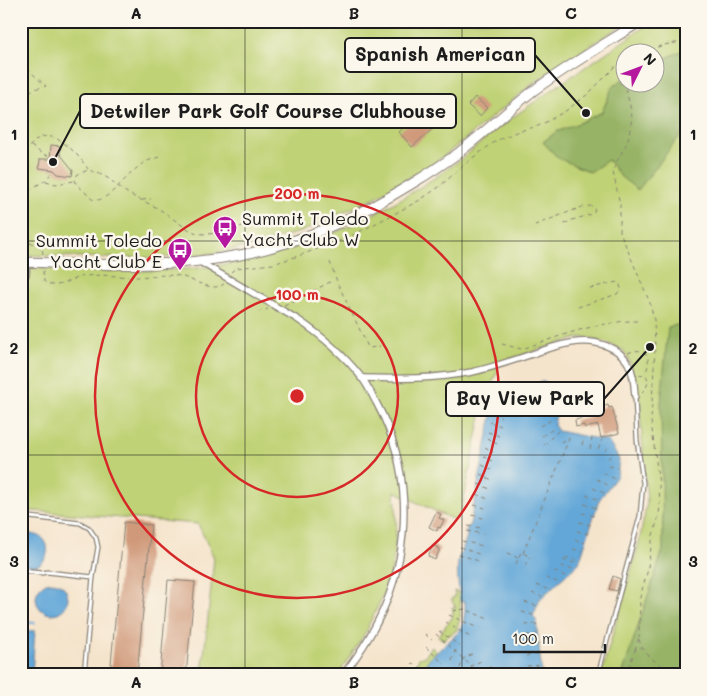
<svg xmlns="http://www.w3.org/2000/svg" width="707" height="696" viewBox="0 0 707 696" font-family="Mali,sans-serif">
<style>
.green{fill:#bfd275;stroke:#6e7748;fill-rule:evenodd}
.forest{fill:#97b466;stroke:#5a6841}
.water{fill:#63a7d8;stroke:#40627a}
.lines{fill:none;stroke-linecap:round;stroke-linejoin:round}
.stream{stroke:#63a7d8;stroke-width:2}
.building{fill:#d09a7a}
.lane-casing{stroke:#888074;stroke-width:5.5}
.street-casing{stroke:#888074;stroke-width:8}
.secondary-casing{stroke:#888074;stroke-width:11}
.path{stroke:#888074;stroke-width:1;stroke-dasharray:4 4;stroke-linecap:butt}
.lane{stroke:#fff;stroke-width:3}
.street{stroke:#fff;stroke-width:5.5}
.secondary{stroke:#fff;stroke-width:9}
.grid{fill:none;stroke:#1c1c1c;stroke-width:1;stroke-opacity:0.55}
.ring{fill:none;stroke:#d62828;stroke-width:2.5}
.labels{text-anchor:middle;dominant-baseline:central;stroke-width:5;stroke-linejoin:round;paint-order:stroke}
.poi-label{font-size:18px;fill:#1c1c1c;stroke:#fbf7ec;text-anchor:start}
.centre{fill:#d62828;stroke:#fbf7ec;stroke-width:2.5}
.ring-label{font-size:15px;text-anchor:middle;font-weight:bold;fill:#d62828;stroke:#fbf7ec;stroke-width:5;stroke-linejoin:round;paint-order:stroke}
.leader{fill:none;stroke:#1c1c1c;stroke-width:2}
.callout-dot{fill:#1c1c1c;stroke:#fbf7ec;stroke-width:2}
.callout{fill:#fbf7ec;stroke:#1c1c1c;stroke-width:2}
.callout-label{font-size:19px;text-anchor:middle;font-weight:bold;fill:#1c1c1c}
.neatline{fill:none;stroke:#1c1c1c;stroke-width:2}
.grid-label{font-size:16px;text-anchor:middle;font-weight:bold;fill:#1c1c1c}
</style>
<rect width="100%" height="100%" fill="#fbf7ec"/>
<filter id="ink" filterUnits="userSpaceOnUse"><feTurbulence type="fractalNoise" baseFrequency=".02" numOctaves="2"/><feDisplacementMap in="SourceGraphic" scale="10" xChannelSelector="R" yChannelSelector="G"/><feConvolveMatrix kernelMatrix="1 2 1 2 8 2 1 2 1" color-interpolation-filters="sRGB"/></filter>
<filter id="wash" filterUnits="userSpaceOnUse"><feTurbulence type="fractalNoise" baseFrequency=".0096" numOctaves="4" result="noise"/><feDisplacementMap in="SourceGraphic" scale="20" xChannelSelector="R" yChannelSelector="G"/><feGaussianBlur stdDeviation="1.12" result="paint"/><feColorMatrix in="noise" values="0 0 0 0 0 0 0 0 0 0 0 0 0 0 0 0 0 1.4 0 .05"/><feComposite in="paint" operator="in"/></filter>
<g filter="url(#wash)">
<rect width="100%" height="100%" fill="#f5e4cc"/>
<g class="green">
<polygon points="21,21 628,21 536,81 459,144 444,156 427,167 376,197 321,223 303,231 271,241 236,249 216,253 181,257 109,258 21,255"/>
<path d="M653 21H686V675H601L639 543 647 502 639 400 630 362 623 350 607 343 583 337 563 342 496 363 498 371 485 397 461 512 454 520 412 500 395 491C397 519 397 548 390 576 385 593 376 610 368 626L369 627 338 675H202L214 558 198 524 21 510V268C101 271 181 276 259 258 330 241 397 205 456 163 474 150 490 133 509 120 556 86 605 54 653 21ZM624 52H654V82H624Z"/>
<path d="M454 591 459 593C461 609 462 616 456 631L449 635 443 640 438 636 450 620 452 619 453 611 452 607 456 608 452 601V598L455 597Z"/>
<polygon points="432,647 436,651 428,660 421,675 413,675 414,669 419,658 425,656"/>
</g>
<g class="forest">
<polygon points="686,49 686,133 683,132 638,190 621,177 608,160 590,172 558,158 543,142 556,132 579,123 602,112 612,88 624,78 624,82 654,82 655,63"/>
<polygon points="686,323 686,675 622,675 663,550 661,403 668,327"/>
</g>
<g class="water">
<path d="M544 381 550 386 558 403 554 425 558 431 608 441 619 459 617 476 599 500 579 563 558 582 540 599 533 616 536 620 542 675H421L428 660 459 632 463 624 465 610V602L460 601C459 585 455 569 460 554H461L467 536 466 530 470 524 495 400 505 394Z"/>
<path d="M29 534C61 534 47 580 21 562V538Z"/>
<circle cx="52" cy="598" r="16"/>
<polygon points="21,630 35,631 32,675 21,675"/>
</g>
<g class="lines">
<polyline class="stream" points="21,622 35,623"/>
</g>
<g id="blocks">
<g class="building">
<polygon points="475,97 487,108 480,116 468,105"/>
<polygon points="422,111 436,126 412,147 399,132"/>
<polygon points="51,145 61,146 60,154 73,170 72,176 58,174 54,170 39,168 40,159 50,159"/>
<polygon points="608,405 609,408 612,407 619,433 601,438 598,425 585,428 584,425 576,427 575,420 592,416 591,413 600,411 599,408"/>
<polygon points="436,512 441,514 439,518 444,520 440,528 438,527 437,531 429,527"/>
<polygon points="124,522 151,525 137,675 110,675"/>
<polygon points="433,545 440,549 435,560 428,556"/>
<polygon points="613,576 620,579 617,591 609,589"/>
<polygon points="168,580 195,582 186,675 160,675"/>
</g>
</g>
</g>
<g filter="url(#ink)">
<use href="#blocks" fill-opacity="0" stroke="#888074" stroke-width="1"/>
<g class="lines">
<defs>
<g id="lane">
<path d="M21 283C29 275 28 273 27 263"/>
<polyline points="21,516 80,523 89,528 96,538 98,547 93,577 84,675"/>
<polyline points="21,571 42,573 47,572 93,577"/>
<polyline points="598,675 640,516 643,483 637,440 635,397"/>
</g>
<g id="street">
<path d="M200 262 297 319C321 335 344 355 362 378 368 386 372 395 377 404 410 465 412 539 386 603 376 628 360 653 343 675"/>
<path d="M361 378C399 379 435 379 472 372 495 367 518 359 541 351 553 347 565 343 578 342 596 340 619 347 628 363 634 373 634 385 635 396"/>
</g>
<path id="secondary" d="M21 262C94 264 168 269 240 255 301 243 360 216 413 183 428 174 443 164 457 154 483 134 507 111 533 91 567 66 605 44 641 21"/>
</defs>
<use href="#lane" class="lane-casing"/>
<use href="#street" class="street-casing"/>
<use href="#secondary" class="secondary-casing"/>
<g class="path">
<polyline points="21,48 24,44"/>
<polyline points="642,52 664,45 686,41"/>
<polyline points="21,63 46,86 34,89 21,96"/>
<polyline points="620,66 630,106 632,117 628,141 616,163 613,172 620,204 620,232 650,303 654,320 655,349 651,421 659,485 660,507 658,519 653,535 647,573 640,597 639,637"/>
<path d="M21 145 30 146C34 142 37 138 42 137 59 132 80 157 88 169"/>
<polyline points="31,146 41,153 50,157"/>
<polyline points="21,148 25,146"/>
<path d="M159 157C154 159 148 160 144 163 130 170 109 202 95 200 89 199 87 193 83 190 78 186 75 184 75 178L78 174 88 170C96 172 103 175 109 179 117 185 123 191 131 195 141 201 152 204 162 211 173 218 185 229 197 233 211 237 241 228 253 221"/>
<polyline points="46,181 56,184 74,181"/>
<polyline points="29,190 46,180 54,170"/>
<polyline points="142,200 151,199"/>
<polyline points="535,225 582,207 591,206 595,209 593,214 572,220 561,226"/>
<path d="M21 243C31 243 42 242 43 254"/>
<polyline points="330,262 338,284 368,347 370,348 380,346"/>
<path d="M43 271 44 281C55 291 68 280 80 277 99 273 119 277 138 277 151 276 167 274 180 276 193 279 212 293 224 284"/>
<polyline points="231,272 236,268 273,264 298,256 347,238 394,214 420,200 439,187 471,159 496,141 516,132 538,126 548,121 567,110 588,94 615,67 624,61"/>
<polyline points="284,305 296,300 330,282"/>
<polyline points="578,307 617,294 621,289 620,285 617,282 586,289"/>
<polyline points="258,312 268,309"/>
<path d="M502 344 521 349 525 348C554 338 583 327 613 323 621 321 629 321 637 321"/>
<path d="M628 353C646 345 653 358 645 374"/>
<path d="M639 375 645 374C650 380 648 387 642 392"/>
<polyline points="533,384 536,392"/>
<polyline points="524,388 527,397"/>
<polyline points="515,391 518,400"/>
<polyline points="504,392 509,403"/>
<polyline points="543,393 551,389"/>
<polyline points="494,404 496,405"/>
<polyline points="544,404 556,398"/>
<polyline points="492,413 501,417"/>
<polyline points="490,422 501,426"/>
<polyline points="540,426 555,418"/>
<polyline points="488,432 499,436"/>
<polyline points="542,436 555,428"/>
<polyline points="487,438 497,444"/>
<polyline points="561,442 569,437"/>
<polyline points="544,445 558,431"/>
<polyline points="582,445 584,437"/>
<polyline points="485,447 493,452"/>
<polyline points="590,449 592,438"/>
<polyline points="598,449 602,440"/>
<polyline points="605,451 610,445"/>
<polyline points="484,456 492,461"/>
<polyline points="608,458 615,454"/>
<polyline points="482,465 492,470"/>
<polyline points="609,466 618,468"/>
<polyline points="604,473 615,479"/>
<polyline points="480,474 492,480"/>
<polyline points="597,479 609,486"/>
<polyline points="478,484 490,489"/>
<polyline points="593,488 604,493"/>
<polyline points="476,494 488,499"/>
<polyline points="586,495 599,500"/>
<polyline points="584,504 596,508"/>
<polyline points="474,505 485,508"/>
<polyline points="582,513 594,516"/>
<polyline points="472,515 483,518"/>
<polyline points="579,522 591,525"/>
<polyline points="468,526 481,528"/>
<polyline points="467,531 484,534"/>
<polyline points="577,531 588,534"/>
<polyline points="575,540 585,543"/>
<polyline points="462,541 483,546"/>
<polyline points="460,547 481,555"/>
<polyline points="573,549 583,552"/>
<polyline points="507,553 518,558"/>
<polyline points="523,553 571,434"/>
<polyline points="459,554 481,562"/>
<polyline points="565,557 580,561"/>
<polyline points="563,560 575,563"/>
<polyline points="516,564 521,552 533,558"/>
<polyline points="525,566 529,557"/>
<polyline points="561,566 573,569"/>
<polyline points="554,571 565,576"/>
<polyline points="546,578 558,582"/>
<polyline points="536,585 549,590"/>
<polyline points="532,593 542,597"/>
<polyline points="525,602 537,606"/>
<polyline points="453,611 465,609 488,619"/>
<polyline points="522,612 533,615"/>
<polyline points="449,615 478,628"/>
<polyline points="445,622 470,637"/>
<polyline points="525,625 537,624"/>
<polyline points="439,631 460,646"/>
<polyline points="425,634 432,640"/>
<polyline points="436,634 481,675"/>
<polyline points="526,635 538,634"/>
<polyline points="527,645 539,644"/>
<polyline points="426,647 444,664"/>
<path d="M635 650 639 637C639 654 663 666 676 675"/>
<polyline points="526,656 540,654"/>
<polyline points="452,661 455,651 458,650"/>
<polyline points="412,663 434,675"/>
<polyline points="527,666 541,665"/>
<polyline points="460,668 463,659 472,654"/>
<polyline points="403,672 406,675"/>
<polyline points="468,675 471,666 481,661"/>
<polyline points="489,675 490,666"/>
<polyline points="626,675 635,650 641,648"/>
</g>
<use href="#lane" class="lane"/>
<use href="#street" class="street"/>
<use href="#secondary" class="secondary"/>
</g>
</g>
<path class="grid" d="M245 21V675M462 21V675M21 241H686M21 455H686"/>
<g class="ring">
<circle cx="297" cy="396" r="101"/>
<circle cx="297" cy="396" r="202"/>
</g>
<defs>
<symbol id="bus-pin" viewBox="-11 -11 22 30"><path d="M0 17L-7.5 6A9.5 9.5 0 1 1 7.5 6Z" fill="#b5179e" stroke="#fbf7ec"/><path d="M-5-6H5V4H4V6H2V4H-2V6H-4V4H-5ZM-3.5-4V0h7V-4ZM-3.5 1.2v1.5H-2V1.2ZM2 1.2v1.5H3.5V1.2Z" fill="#fff"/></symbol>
</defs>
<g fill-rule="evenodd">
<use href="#bus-pin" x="211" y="214" width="28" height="38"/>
<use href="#bus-pin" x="166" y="236" width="28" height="38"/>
</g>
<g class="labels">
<g class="poi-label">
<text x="242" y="218">Summit Toledo<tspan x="242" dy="21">Yacht Club W</tspan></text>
<text x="162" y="240" text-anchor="end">Summit Toledo<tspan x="162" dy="21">Yacht Club E</tspan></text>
</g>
</g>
<circle cx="297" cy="396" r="8" class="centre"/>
<g class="ring-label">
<text x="297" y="199">200 m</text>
<text x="297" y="300">100 m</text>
</g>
<path class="leader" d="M586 113L535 55M53 162L80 111M650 347L604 399"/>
<g class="callout-dot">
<circle cx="586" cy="113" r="5"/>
<circle cx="53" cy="162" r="5"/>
<circle cx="650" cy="347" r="5"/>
</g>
<g class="callout">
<rect x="345" y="38" width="190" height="34" rx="5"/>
<rect x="80" y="94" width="376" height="34" rx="5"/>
<rect x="446" y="382" width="158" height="34" rx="5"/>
</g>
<g class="callout-label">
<text x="440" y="61">Spanish American</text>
<text x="268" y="118">Detwiler Park Golf Course Clubhouse</text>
<text x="525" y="405">Bay View Park</text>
</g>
<rect width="707" height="696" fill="none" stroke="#fbf7ec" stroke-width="55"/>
<g transform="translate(640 68) rotate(48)"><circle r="24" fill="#fbf7ec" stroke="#a29f99"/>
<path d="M0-4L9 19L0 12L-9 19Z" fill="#b5179e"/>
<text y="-8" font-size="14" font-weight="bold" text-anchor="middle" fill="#1c1c1c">N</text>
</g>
<path d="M504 644v8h101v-8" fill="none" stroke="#1c1c1c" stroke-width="2.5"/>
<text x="512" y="644" font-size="15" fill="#1c1c1c" stroke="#fbf7ec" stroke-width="4" paint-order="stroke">100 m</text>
<rect x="28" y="28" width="652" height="640" class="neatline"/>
<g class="grid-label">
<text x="136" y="19">A</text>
<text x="354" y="19">B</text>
<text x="571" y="19">C</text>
<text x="14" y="140">1</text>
<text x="693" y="140">1</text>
<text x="14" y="354">2</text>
<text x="693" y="354">2</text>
<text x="14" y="567">3</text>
<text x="693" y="567">3</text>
<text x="136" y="688">A</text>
<text x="354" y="688">B</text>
<text x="571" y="688">C</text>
</g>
</svg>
